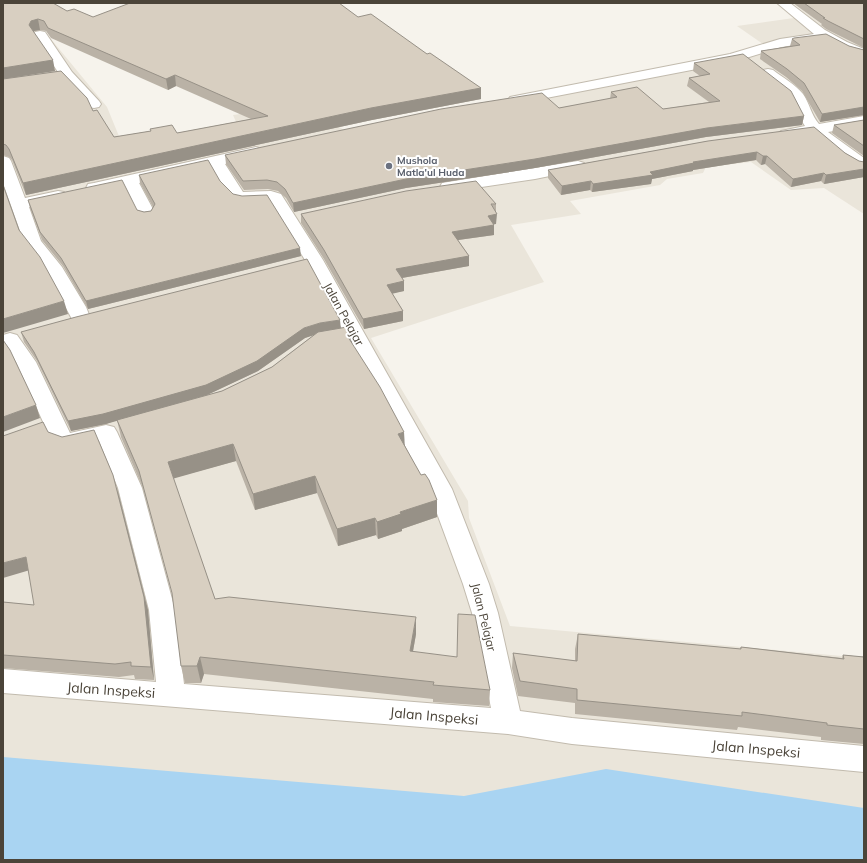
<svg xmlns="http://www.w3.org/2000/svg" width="867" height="863" viewBox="0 0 867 863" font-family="Mulish,sans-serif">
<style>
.residential{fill:#eae5da}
.water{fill:#a9d4f2}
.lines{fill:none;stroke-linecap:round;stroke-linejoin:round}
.minor-casing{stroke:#c2bbae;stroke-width:2}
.minor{fill:#fff;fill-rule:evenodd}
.wall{fill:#bab2a6;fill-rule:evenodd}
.shaded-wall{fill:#979187}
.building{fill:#d8cfc1;stroke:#979187}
.worship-dot{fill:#6b7280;stroke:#fff;stroke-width:1.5}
.labels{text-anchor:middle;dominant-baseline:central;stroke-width:4;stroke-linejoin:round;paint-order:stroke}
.far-worship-label{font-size:10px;font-weight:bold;fill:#5b616d;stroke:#fff;text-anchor:start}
.street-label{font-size:12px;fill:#4b4439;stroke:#fff}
.near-street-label{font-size:14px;fill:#4b4439;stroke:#fff}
</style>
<rect width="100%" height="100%" fill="#f6f3ec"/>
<polygon class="residential" points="3,3 41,27 107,107 123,146 237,124 233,115 305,105 344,130 770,49 737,26 808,16 793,3 864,3 864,214 824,188 791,190 751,162 706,167 703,173 667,179 660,185 570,201 581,214 511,225 544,282 371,338 468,501 469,518 510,626 864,658 864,860 3,860"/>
<polygon class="water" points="3,757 464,796 606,769 864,808 864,860 3,860"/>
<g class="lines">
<defs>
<g id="minor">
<polygon points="777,3 790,3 825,30 847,42 864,49 864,57 848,52 824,40 782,47 733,62 515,104 510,103 508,100 510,97 515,96 730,54 780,39 814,34"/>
<polygon points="40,31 45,32 72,72 99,101 101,104 99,107 94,108 89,107 64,80 3,89 3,81 58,72 33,35 35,32"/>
<path d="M768 69 773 70C782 77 796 85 803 94 810 104 811 115 819 124L864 116V126L828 132 864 158V170C847 166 826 146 812 134L786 139 781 137 778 134 781 131 805 126 796 112 795 105 790 98 761 73 763 70Z"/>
<path d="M256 147 262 149 264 152 262 155 225 164 243 192 271 191 281 194 323 260 452 489 489 584 498 613 520 711 572 718 864 746V772L572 744 508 734 3 693V669L156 682 149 610 118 488 99 441 67 449 53 444 16 362 3 343V335L10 333 17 335 36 362 70 433 106 425 114 427 117 432 142 488 175 610 184 684 491 708 472 613 463 584 428 489 305 260 269 201C259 201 250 203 240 202 225 201 217 178 211 167L139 183 155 213 152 217 146 218 140 217 124 186 94 193 88 192 86 188 88 184 94 183Z"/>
<polygon points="3,156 9,158 11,161 25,198 58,191 64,192 66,196 64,200 29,207 41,241 62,267 86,307 90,317 87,321 80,323 73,321 45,269 24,242 3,183"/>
<polygon points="578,161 584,163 586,166 584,169 535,179 448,192 442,191 440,187 442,183 448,182"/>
</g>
</defs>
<use href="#minor" class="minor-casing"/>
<use href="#minor" class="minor"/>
</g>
<g class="wall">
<path d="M3 3 67 11 93 17H358L427 54 481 88V99L372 120 26 195 12 160 9 157 3 155ZM40 30 46 31 51 38 168 90 176 86 251 119 177 133 150 129 151 131 114 137 93 111 22 76 55 71 33 32 34 31Z"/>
<polygon points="793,3 864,3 864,48 826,29 821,25 822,24"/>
<polygon points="792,39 849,46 864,50 864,115 820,122 802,91 786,77 760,59 761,51 790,46"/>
<polygon points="694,63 804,116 802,125 706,137 535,168 406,188 294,212 286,198 278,191 268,189 244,190 226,164 225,155 559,108 610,99 611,92 663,109 709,102 687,86 689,78 700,76 693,71"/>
<polygon points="864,120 864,156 832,133 834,125"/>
<polygon points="708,141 845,153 859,161 864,162 864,177 824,184 821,181 791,187 765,164 761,165 756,160 693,170 693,171 652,179 651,184 592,192 590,190 561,195 548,178 548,170"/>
<polygon points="139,175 220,181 233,194 301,256 88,309 63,266 42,240 30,208 28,200 137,210 144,212 151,211 153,207 140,183"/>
<polygon points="496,204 496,224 493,224 494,225 494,235 458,240 469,256 469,266 402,278 404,281 404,291 392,293 403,311 403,321 364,329 324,259 301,223 301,214"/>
<path d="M341 328 352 336V344L405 446 437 517 402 529V531L378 539 376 535 338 546 317 493 255 510 236 461 173 478 215 599 416 634 413 651 490 690 489 706 433 702V699L204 674 201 683H185L181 666 173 595 143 488 121 437 117 420 106 424 71 431 37 361 24 342 21 332ZM315 334 272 367 222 391 207 395 258 371 305 338Z"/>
<polygon points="48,432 117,488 148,610 154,680 135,679 134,675 119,677 3,668 3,602 34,605"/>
<polygon points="578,634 740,649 741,647 842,658 843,655 864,657 864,744 821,740 821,737 738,727 737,730 575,714 575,703 518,696 512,668 513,653 575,661 575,649"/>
</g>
<g class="shaded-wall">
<polygon points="38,19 40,30 34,31 32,36 29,25 31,21"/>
<polygon points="53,60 55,71 3,79 3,68"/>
<polygon points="175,75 176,86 168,90 166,79"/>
<polygon points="481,88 481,99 372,120 26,195 23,183 371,108"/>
<polygon points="864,107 864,115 820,122 822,114"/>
<polygon points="804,116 802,125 706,137 535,168 406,188 294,212 293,203 406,179 707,128"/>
<polygon points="757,152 756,160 693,170 693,171 652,179 651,184 592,192 593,184 693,162"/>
<polygon points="763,156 767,156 765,164 761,165"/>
<polygon points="864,169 864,177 824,184 826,175"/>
<polygon points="824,173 821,181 791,187 793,179"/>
<polygon points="591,181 590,190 561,195 562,186"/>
<polygon points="497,214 496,224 488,225 488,216"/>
<polygon points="494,225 494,235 451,241 452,232"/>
<polygon points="300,248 301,256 88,309 86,301"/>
<polygon points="469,256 469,266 396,279 396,269"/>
<polygon points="404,281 404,291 387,295 387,285"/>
<polygon points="64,301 68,314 3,333 3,319"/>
<polygon points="403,311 403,321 364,329 363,319"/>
<polygon points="340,320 341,330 321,333 305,338 258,371 207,395 106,424 71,431 68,421 304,328 320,323"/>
<polygon points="352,336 353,353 348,337"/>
<polygon points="36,405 40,418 3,432 3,417"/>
<polygon points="404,432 405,449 398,434"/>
<polygon points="233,444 236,461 172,479 168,462"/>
<polygon points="315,476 317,493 255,510 253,494"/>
<polygon points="117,488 148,610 154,680 151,667"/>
<polygon points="437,500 437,517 402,529 402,531 378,539 377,522 400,512"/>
<polygon points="375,518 376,535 338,546 337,529"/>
<polygon points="26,557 30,570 3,578 3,563"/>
<polygon points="416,617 416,634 410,668 410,651"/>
<polygon points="200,657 204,674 201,683 197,666"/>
</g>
<g class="building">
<polygon points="3,3 53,3 67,11 74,9 93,17 130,3 339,3 358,17 371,14 427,54 430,53 481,88 371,108 23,183 9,149 6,145 3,144 3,79 61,71 87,98 93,111 97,110 114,137 151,131 150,129 172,125 177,133 268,116 175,75 166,79 48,28 44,21 38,19 31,21 29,25 53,60 3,68"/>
<polygon points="804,3 864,3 864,39 828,21 823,18 825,18"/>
<polygon points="826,34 849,46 864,50 864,107 822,114 804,83 787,69 761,51 800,45 792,39 794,38"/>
<polygon points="743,54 791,91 804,116 707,128 535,159 406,179 293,203 285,189 277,182 267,180 243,181 225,155 441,109 542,93 559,108 617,97 611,92 637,87 663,109 720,101 689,78 710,74 694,63"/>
<polygon points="864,120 864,146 834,125"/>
<polygon points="814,127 845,153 859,161 864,162 864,169 826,175 824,173 793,179 767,156 763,156 757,152 693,162 694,163 650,172 653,175 593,184 591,181 562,186 548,170 708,141"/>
<polygon points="208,160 220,181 233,194 242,196 267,195 300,248 86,301 61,258 40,232 28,200 122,180 137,210 144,212 151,211 155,204 139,175"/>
<polygon points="476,181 496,204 491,204 497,214 488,216 494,225 452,232 469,256 396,269 404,281 387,285 403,311 363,319 324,250 301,214 406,191"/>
<polygon points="3,185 19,230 40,257 64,301 3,319"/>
<polygon points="307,259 340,320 320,323 304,328 257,361 206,385 103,414 68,421 34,352 21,332 76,317"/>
<polygon points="347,327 352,336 348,337 380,387 404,432 398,434 421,475 425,474 429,480 437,500 400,512 401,514 377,522 375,518 337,529 315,476 253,494 233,444 168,462 215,599 229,597 416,617 410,651 457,657 458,614 475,615 490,690 433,685 434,682 200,657 197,666 181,666 172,593 139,471 117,420 222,391 272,367 318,332"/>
<polygon points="3,340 10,350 36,405 3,417"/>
<polygon points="43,422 48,432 62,437 94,430 113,475 144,597 151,667 131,666 131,662 115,664 3,655 3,602 34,605 26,557 3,563 3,436"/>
<polygon points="578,634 741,649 741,647 844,659 843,655 864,657 864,729 827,725 827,723 742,712 742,716 577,700 577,689 520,681 513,653 577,661"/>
</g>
<circle class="worship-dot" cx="389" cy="166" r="4"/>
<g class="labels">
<g class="far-worship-label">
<text x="397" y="160">Mushola<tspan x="397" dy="12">Matla'ul Huda</tspan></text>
</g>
<g class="street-label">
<text transform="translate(344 314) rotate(61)">Jalan Pelajar</text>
<text transform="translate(484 617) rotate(76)">Jalan Pelajar</text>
</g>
<g class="near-street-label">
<text transform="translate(111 690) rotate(4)">Jalan Inspeksi</text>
<text transform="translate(434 716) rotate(5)">Jalan Inspeksi</text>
<text transform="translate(756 749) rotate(5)">Jalan Inspeksi</text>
</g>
</g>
<rect width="867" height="863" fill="none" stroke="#4b4439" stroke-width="8"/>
</svg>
